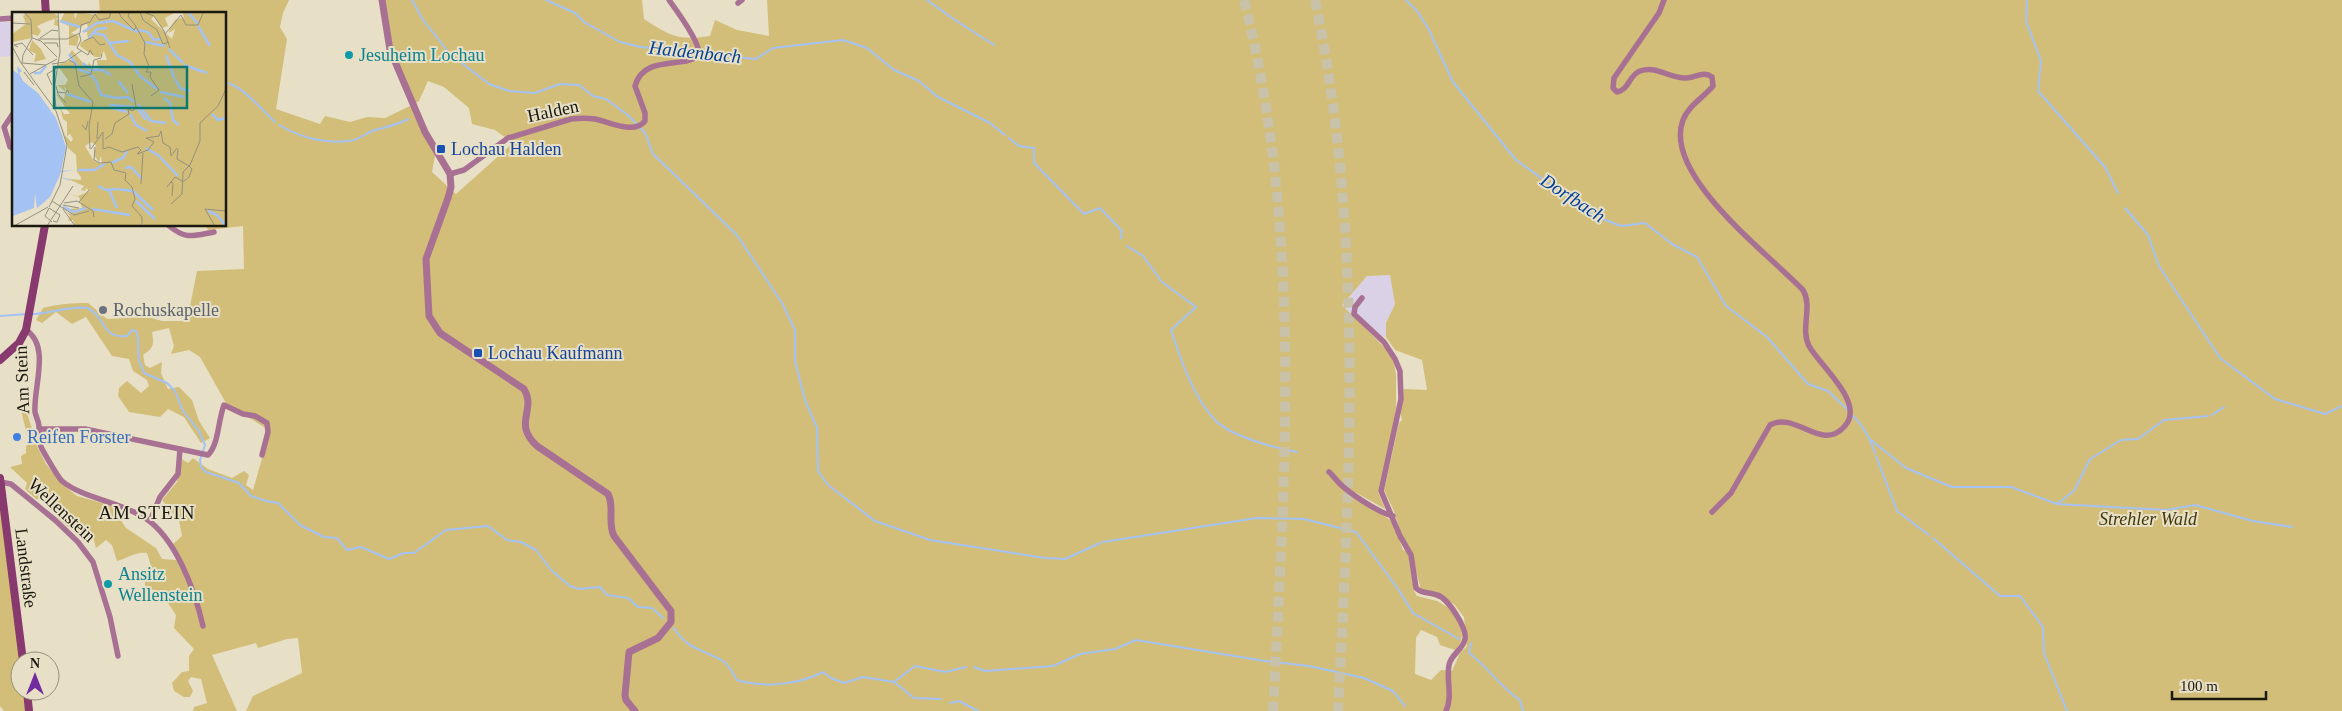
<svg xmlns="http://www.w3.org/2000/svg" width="2342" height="711" viewBox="0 0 2342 711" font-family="Georgia,serif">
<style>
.industrial{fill:#dbd1e6}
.green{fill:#d2be78;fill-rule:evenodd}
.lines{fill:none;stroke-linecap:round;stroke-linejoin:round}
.stream{stroke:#a4c2f3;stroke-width:2}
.motorway-tunnel{stroke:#c8c2ab;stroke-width:10;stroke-dasharray:10 5;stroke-linecap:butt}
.minor{stroke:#a87193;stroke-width:5.5}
.tertiary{stroke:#a87193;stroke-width:7}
.secondary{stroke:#88396e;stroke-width:8}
.culture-dot{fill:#0f9aa8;stroke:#e7e0c7;stroke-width:2}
.transit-dot{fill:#1a4fb4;stroke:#e7e0c7;stroke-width:2}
.worship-dot{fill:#6b7280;stroke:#e7e0c7;stroke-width:2}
.shop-dot{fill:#3f7fe0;stroke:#e7e0c7;stroke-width:2}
.labels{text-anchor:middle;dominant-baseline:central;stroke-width:4;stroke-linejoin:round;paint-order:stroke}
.culture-label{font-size:18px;fill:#0d838f;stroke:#e7e0c7;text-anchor:start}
.street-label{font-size:18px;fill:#1a180f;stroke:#e7e0c7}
.transit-label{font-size:18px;fill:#164399;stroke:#e7e0c7;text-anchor:start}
.worship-label{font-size:18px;fill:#5b616d;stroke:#e7e0c7;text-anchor:start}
.shop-label{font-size:18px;fill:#366cbe;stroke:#e7e0c7;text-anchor:start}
.park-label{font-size:18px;font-style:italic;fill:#423608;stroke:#e7e0c7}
.water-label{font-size:19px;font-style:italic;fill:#013f98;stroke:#e7e0c7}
.neighbourhood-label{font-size:19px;letter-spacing:1px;fill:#1a180f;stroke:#e7e0c7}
.inset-river{fill:none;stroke:#a4c2f3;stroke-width:2.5}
.inset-road{fill:none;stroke:#95907d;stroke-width:1}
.view{fill:#0f766e;fill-opacity:0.15;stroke:#0f766e;stroke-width:2.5}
.inset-edge{fill:none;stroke:#1a180f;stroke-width:2.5}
</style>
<rect width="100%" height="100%" fill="#e7e0c7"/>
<g class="industrial">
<polygon points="0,22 14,22 14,56 0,57"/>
<polygon points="1390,275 1395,304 1386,323 1386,337 1373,335 1342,305 1367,276"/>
</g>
<g class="green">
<path d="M99 0H289L283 13 280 27 287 39 276 109 320 124 325 116 350 122 367 117 385 118 412 105 390 50 382 0H642L644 19C670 36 678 41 710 36L715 20 737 30 769 36 767 0H2342V711H246L253 696 302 673 298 638 287 639 258 648 256 643 212 655 237 711H193L194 707 207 703 201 679 191 677 188 681 193 691 190 697H184L174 691 172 683 182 672 189 671V656L194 649 174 628 176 615 166 600H162L156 590 145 589V582L153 572 147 553C136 551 128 558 117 561L112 545 106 540 96 548 92 533C77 536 69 528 58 518L59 511 52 507 50 498 36 499 25 489 27 483 10 467 22 464 21 456 26 453V446L29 443 20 406H25L37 446 46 464 62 484 77 496 117 507 116 513 126 528 156 548 162 559 176 560 173 544 182 536 179 521 162 500 177 482 182 459 188 463 193 458 208 469 232 478 244 471 249 475 246 485 253 490 270 431 226 403 200 357 189 350 171 354 174 346 169 328 152 332C154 344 154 348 143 355L145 365 150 368 162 362 161 373 168 389 179 387 192 400 199 421 210 438 201 443 184 417 168 409 160 417 129 412 118 396 119 388 127 381 141 393 149 386 147 380 133 371 129 359 112 356 86 317 72 324 56 312 42 323 36 320 43 308C58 304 72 303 88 303L107 319 148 317 162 321H187L197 271 244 269 243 226 208 230 205 225H225V14H100ZM428 81 444 87 469 108 472 124 495 130 513 143 456 194 432 172 436 150 413 105 419 101ZM1390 275 1395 304 1386 323V337L1395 350 1422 360 1427 390 1404 389 1400 411 1402 420 1399 423 1384 490 1394 511 1402 537 1410 548 1421 590 1427 595 1454 604 1464 617 1467 646 1460 653 1452 671 1441 670 1431 680 1415 674 1416 638 1421 630 1437 637 1440 645 1455 650C1467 638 1460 626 1456 612L1437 601 1417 596 1414 591 1408 552 1403 550 1392 521 1347 493 1355 492 1385 509 1378 492 1388 454 1396 408V375L1394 363 1387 350 1342 305 1367 276Z"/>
<polygon points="0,506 20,662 20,691 23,691 26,711 4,711 0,706"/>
</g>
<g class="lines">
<g class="stream">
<polyline points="412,0 423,20 450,54 489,84 509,91 535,93 560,84 579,85 593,96 606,99 629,116 645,133 653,154 737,235 782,303 795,330 795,361 805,400 817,428 818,471 828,485 875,521 930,540 1045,558 1065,559 1100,543"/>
<polyline points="546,0 575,13 584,22 620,42 641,47 697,53"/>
<polyline points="927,0 952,18 994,45"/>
<polyline points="1406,0 1417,11 1428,28 1453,82 1516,160 1595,216 1621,226 1645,223 1672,244 1697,257 1726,306 1767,337 1808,384 1828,391 1849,411"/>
<polyline points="2027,0 2026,21 2041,61 2038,91 2105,167 2118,193"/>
<polyline points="701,54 756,59 773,48 843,40 867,48 894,70 919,81 938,97 990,123 1005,135"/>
<path d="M225 83C239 82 264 112 275 122"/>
<path d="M279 125C301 138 328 145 354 140 361 138 368 132 375 130 387 127 397 125 408 119"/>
<polyline points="1009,138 1019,146 1034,148 1034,163 1084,214 1100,208 1122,231 1121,238"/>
<polyline points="2125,208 2148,235 2159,266 2220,358 2275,399 2325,414 2342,406"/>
<path d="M1127 246 1143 256 1162 282 1196 307 1171 330C1181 360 1192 395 1215 420 1230 436 1275 448 1297 452"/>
<path d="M32 314C45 314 80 304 89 309 106 317 101 339 127 336L132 330 136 331C140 339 137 351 139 360 140 364 143 369 144 373L167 383 175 391 183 411 199 431 205 445 200 460 201 467 206 472 239 483 251 496 266 501 278 503 300 525 324 537 337 538 347 550 361 547 389 559 404 553H414L446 530 488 526 507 540 521 542 536 550 551 570 570 586 579 589 600 587 607 595 628 598 638 607 652 608 663 618"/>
<polyline points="0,316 27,314"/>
<path d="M1852 415C1863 425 1870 438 1875 453"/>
<polyline points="2212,415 2224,407"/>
<polyline points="1871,440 1906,468 1952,487 2011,487 2057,504 2166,510 2195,505 2253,521 2292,527"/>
<polyline points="1876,456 1897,511 1929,535"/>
<polyline points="2058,503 2074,491 2090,459 2121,440 2138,439 2164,420 2208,416"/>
<polyline points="1933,538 2000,596 2020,596 2043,627 2044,653 2067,711"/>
<polyline points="1103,542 1257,518 1304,519 1356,532 1398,589 1413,613 1459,639"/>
<path d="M674 628C687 650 703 649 723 661 729 665 733 674 737 680 764 688 798 685 823 672L831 678 844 683 863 677 894 682 914 698 941 699"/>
<path d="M1471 643 1469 653C1488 667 1500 687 1520 700L1523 711"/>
<polyline points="974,667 985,671 1053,666 1080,654 1115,649 1136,640 1265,661 1309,666 1364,678 1393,691 1405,706"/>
<polyline points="894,682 915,666 945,672 966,667"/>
<polyline points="950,703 959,701 978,711"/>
</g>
<g class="motorway-tunnel">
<path d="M1244 0C1303 233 1285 473 1273 711"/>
<path d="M1315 0C1364 234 1350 474 1338 711"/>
</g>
<g class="minor">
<path d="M1664 0 1659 13 1614 78 1613 88 1617 92C1629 90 1629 75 1640 71 1657 65 1670 79 1686 78 1696 78 1703 70 1712 77L1713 86C1704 97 1688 106 1683 120 1662 175 1770 255 1803 290 1813 307 1800 328 1809 346 1820 366 1867 404 1844 427 1821 452 1796 411 1770 425L1731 493 1712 512"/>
<polyline points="738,3 742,0"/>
<polyline points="0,19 14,18"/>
<polyline points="14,112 4,127 10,147 14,149"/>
<path d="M450 174 464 170 508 138 571 119C580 118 587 118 595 119 610 122 634 135 645 121V113L635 86C644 53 687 70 699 54 700 42 677 11 669 0"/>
<path d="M168 225C186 240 192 236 214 232"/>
<path d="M1362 298 1355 307 1354 314 1384 342 1395 359 1400 371 1401 399 1381 491 1400 536 1411 555 1416 588C1422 594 1429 592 1437 595 1448 598 1467 628 1465 639 1463 650 1451 654 1449 665 1446 680 1453 696 1446 711"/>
<path d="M26 330C51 346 33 388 35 412 36 417 39 422 39 427 40 434 38 442 42 449 46 456 57 476 62 481 82 498 121 502 145 518 176 538 195 591 203 626"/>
<path d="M39 429H85L208 455C219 444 218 420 224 405L243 414 255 416 267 423 268 432 262 455"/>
<path d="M1329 472C1333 475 1335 479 1339 483 1349 493 1379 513 1393 516"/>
<polyline points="0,482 11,484 55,520 78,542 93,562 110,617 118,656"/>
<polyline points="150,521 160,497 178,474 180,449"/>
</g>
<path class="tertiary" d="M382 0 390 50 425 132 450 174 451 187 448 198 426 259 429 316 440 333 524 389C537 410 512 423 537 446L608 494C615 507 607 522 614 536L671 611V622L658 638 629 652 625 695 626 700 635 711"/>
<g class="secondary">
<polyline points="45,0 46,14"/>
<polyline points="0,360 19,343 26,330 45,225"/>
<polyline points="0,478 23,661"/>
<polyline points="27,691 29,711"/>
</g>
</g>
<g class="culture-dot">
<circle cx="349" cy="55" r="5"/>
<circle cx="108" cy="584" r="5"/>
</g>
<g class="transit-dot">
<rect x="436" y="144" width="10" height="10" rx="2.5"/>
<rect x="473" y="348" width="10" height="10" rx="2.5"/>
</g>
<circle class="worship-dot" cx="103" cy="310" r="5"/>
<circle class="shop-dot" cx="17" cy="437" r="5"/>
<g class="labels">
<g class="culture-label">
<text x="359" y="55">Jesuheim Lochau</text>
<text x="118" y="574">Ansitz<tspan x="118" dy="21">Wellenstein</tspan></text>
</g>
<g class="street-label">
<text transform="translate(553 111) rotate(-12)">Halden</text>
<text transform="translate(22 380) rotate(-92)">Am Stein</text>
<text transform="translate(62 510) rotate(43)">Wellenstein</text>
<text transform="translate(26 568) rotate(83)">Landstraße</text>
</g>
<g class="transit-label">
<text x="451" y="149">Lochau Halden</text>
<text x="488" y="353">Lochau Kaufmann</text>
</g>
<g class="worship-label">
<text x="113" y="310">Rochuskapelle</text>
</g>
<g class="shop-label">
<text x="27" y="437">Reifen Forster</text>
</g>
<g class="park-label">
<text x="2148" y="519">Strehler Wald</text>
</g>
<g class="water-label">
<text transform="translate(695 52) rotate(6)">Haldenbach</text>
<text transform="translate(1573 198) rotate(33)">Dorfbach</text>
</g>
<g class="neighbourhood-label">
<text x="147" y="512">AM STEIN</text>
</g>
</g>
<g transform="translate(12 12)">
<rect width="214" height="214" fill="#e7e0c7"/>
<path d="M16 0 42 1 47 5 44 7 46 8V14L42 13 43 7 36 9 25 14 29 19 26 24 20 22V26L1 30 0 22 14 12 11 4ZM53 0H62L63 7 66 0 83 3 87 0H164L153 6 156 14 150 16 142 4 139 7 160 27 163 17 157 21V19L163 8 172 5 170 0H214V214H133L130 211 128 214H63L61 208 56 209 58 204 55 200 62 203 56 197 70 196 67 185 57 182 66 184 78 179 74 176 73 179 69 178 72 174 56 167 69 168V165L65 160 64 143 56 136 48 107 53 123 59 130 61 127 58 122 55 124V110L51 107 48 96 52 102H58L44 82 52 87 53 81 57 82 52 74 54 80 45 73H53L56 68 45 53 63 47 57 43 60 38 70 50 76 53 77 50 80 57H86L85 48H95L92 39 88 45H83L68 34 69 30 76 27 75 20H70L76 17 75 11 59 21 67 24 65 34 57 33V14L48 10ZM79 130 84 133 82 143 87 150 89 144 90 152 82 149 73 134ZM20 28 29 37 34 47 22 50 24 42 17 38Z" fill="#d2be78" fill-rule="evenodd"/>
<path d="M5 54 10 59 7 61 11 69 26 81 44 106 54 135 49 159 64 158 49 160 47 165 57 167 59 169 47 165 38 185 30 192 25 196 23 181 22 196 1 204 0 57 6 62Z" fill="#a4c2f3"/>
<path class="inset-river" d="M176 0 186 12M48 9 68 15M186 14 198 34M127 18 136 20 142 28 149 27M71 20 85 11 101 9 126 20M81 21 85 17 95 16M77 26 81 21 92 23 105 43 118 50 128 64 145 77M133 30 153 34M98 31 117 29M157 37 171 51M57 42 68 58 77 61 84 69 89 83 105 86M154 43 162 66M71 51 78 58H90L99 63M172 53 195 61M22 61H28L34 54M163 67 168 76 178 79M106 69 116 81M148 80 172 85M55 82 79 90M105 86 116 85 122 90M152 86 158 91 161 108 167 113M126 92 139 109 154 111M98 93 122 95M96 95 115 100M125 96 134 108M118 102 124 113 135 119M200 102 206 108 214 106M134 136 147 144 166 164M0 146 24 167 29 190M0 150 19 167 25 178M99 151 111 146 115 139M113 156 119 155 130 167M66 158H82L93 152M86 174 94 178 104 177M105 177 121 179 141 198M97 178 105 196M124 189 143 207M51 195 62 200 74 196M80 197 118 203M196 199 205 203 213 213"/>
<path class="inset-road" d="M107 0 109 5 122 18 124 15M118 0 116 4 123 13M128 0 131 8 145 18 151 32 157 30M134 1 142 4 152 19 158 36M0 11 18 12M123 13 133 31 132 42 137 54 134 60H139L138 65 147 78 139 84M67 21 69 28 65 36 76 43 78 38 81 43M153 22 169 3 174 13H186L191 1M20 26 29 29 45 45M28 26 40 18 46 19M26 27H55L68 21 69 13 78 10 83 2 87 8 97 6 99 0M72 29 81 25 88 33 93 32M32 31H45L46 35M0 34 9 51M6 35 2 33 10 31 21 43M57 48 63 51 67 74 81 90 77 114 78 137M9 51 44 99 55 133 48 173 37 195M10 51 11 43 20 26 19 8 12 0M10 51 34 53 45 47M40 52 53 50 69 39M12 60 22 73M18 62 34 53M68 65 79 62 82 48 89 46 90 42M40 73 35 62 45 56M44 74 46 82 54 91M45 80 54 81 55 78 57 81M44 96 42 77 48 40 46 0M70 113 74 118 76 109M134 126 147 124 149 119 151 131 158 135 159 144 165 136M85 127 86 110M93 127 100 122 103 111 117 102 116 97 121 99 124 95 120 72M83 135 82 148 88 151 99 150 102 158 114 161 113 168 120 175 123 187 120 194 130 205V214M79 137 91 120V137L97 135 110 140 126 135 129 138 125 142 136 138 142 130 134 126M166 137 165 147 177 154M158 170 161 171 160 184M171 170 177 165 180 157 177 154M129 172 131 141M155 175 163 165 170 169M40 189 62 203 77 199M67 190 77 178M52 191 65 189 81 199 82 205M159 192 170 182 171 160 178 153 188 129V111L206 94 214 77M51 193 67 196M37 196 48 203 45 210 41 209M37 196 33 204 40 210M51 197 63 214M2 214 36 195M35 214 61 174M203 214 193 197 214 199"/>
<path class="view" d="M42 55H175V96H42Z"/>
<rect width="214" height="214" class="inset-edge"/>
</g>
<g transform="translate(35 676)"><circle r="24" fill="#e7e0c7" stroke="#95907d"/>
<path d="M0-4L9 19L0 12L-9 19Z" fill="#732ca0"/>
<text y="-8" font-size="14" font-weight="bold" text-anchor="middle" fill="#1a180f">N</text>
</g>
<path d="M2172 691v8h94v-8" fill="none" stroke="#1a180f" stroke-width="2.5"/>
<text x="2180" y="691" font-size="15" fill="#1a180f" stroke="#e7e0c7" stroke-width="4" paint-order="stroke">100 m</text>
</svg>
